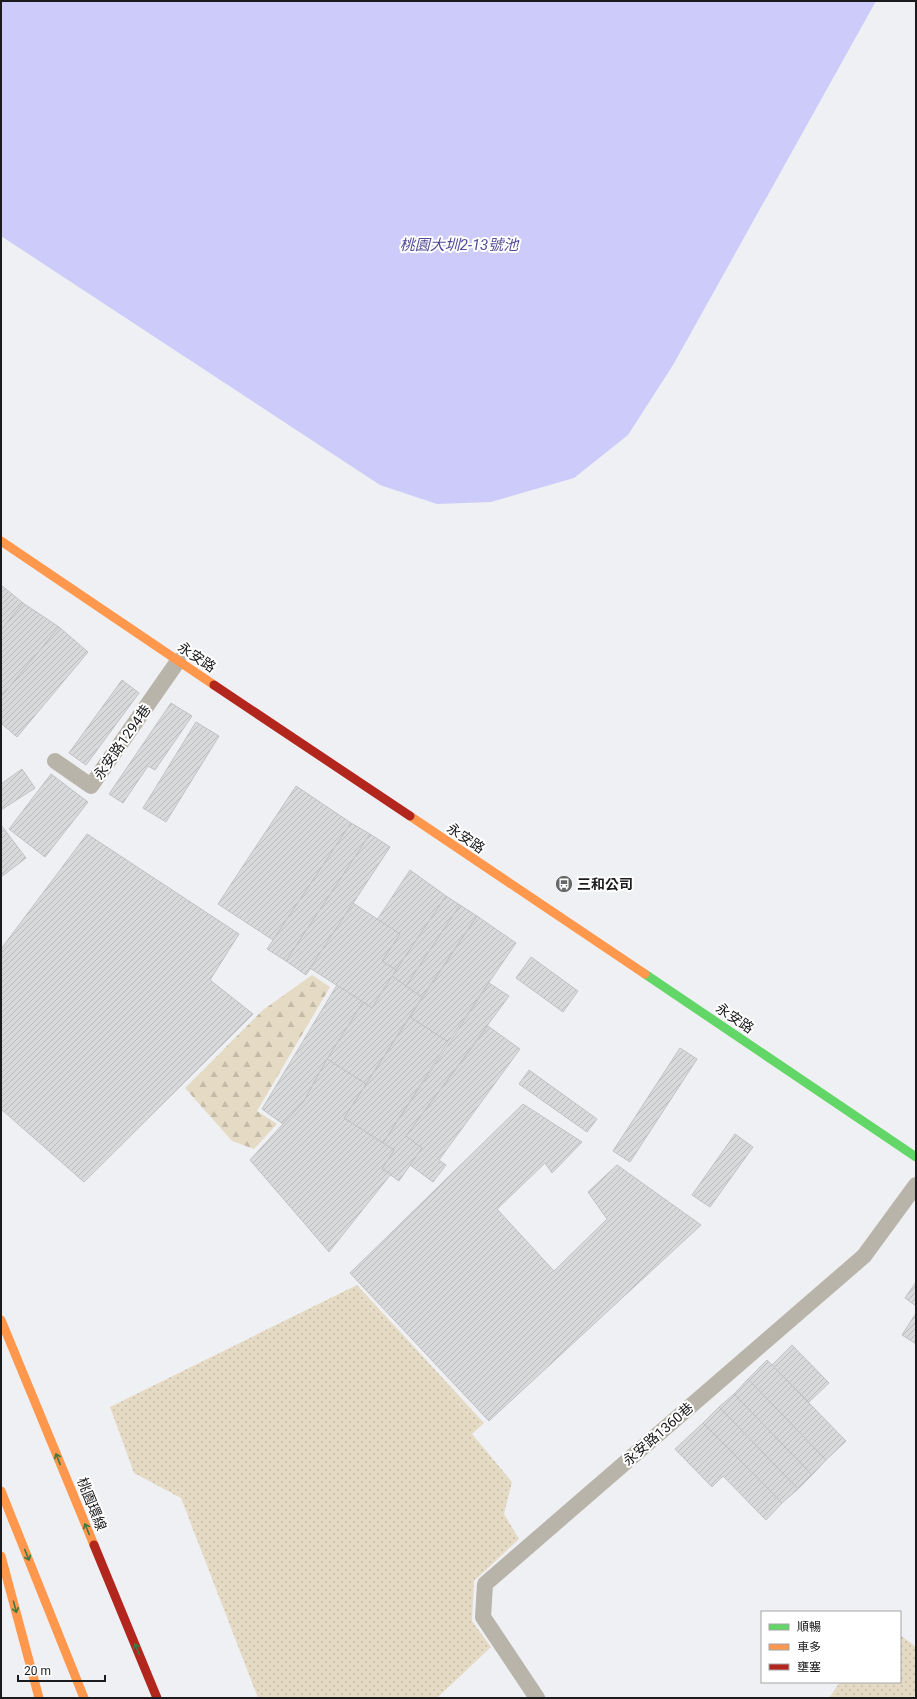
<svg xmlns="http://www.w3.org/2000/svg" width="917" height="1699" viewBox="0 0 917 1699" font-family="Roboto,'Noto Sans TC',sans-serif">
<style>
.grass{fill:url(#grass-dots)}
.forest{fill:url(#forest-firs)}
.water{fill:#cccbfa}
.building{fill:url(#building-hatch);stroke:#c2c2c5}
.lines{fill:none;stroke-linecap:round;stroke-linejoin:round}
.lane{stroke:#b9b4a9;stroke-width:16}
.fast{stroke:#63d668;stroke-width:9}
.slow{stroke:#ff974d;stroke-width:9}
.jam{stroke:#b3261e;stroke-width:9}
.oneway{stroke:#3f7842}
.labels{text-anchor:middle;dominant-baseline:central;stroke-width:4;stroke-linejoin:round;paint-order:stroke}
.street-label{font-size:14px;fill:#1b1b1d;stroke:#fff}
.poi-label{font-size:14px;font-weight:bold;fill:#1b1b1d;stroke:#fff;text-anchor:start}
.water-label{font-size:15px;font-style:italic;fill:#534a98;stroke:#fff}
</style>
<defs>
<pattern id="grass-dots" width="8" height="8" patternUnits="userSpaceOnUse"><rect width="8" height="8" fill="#e5dac4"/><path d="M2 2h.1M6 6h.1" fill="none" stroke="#c4baa8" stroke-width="1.8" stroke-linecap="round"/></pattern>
<pattern id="forest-firs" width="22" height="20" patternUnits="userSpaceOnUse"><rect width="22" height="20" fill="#e5dac4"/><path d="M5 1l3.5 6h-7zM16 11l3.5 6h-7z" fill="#c4baa8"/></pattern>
<pattern id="building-hatch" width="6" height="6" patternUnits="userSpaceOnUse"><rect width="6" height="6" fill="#d8d9db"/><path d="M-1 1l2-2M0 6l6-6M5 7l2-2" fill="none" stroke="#b9babc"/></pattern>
</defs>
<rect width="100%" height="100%" fill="#eff0f3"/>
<g class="grass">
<polygon points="357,1285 484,1423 472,1434 512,1482 504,1514 519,1539 474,1581 472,1621 491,1647 437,1698 258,1698 181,1498 134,1473 110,1407"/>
<polygon points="900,1635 916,1647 916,1698 829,1698 840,1682 900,1682"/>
</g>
<polygon class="forest" points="312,975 330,987 257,1111 277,1124 254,1149 232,1141 185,1088 263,1010"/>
<polygon class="water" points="1,1 876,1 673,365 628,435 574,478 491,502 437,504 380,485 1,236"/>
<g class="building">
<polygon points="1,585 23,603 1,630"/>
<polygon points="23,603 59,627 1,697 1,630"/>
<polygon points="59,627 88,652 17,737 1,723 1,697"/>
<polygon points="122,680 139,693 86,765 69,753"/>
<polygon points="171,703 192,716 155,770 148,766 123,803 109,794"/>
<polygon points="196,722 219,736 166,822 143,808"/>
<polygon points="22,769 35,788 1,810 1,784"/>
<polygon points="51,774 88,802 45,857 9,829"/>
<polygon points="296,786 351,823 273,940 218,904"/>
<polygon points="351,823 370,834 286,961 267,949"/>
<polygon points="1,825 26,858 1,877"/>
<polygon points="87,834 239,934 210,980 253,1014 84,1182 1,1109 1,949"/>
<polygon points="370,834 390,847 306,975 286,961"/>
<polygon points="410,870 446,896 396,970 382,961 400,934 377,920"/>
<polygon points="446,896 460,905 406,986 392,976"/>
<polygon points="353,903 400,934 382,961 396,970 372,1008 310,968"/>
<polygon points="460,905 477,916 422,997 406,986"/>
<polygon points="477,916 516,943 448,1042 410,1017"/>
<polygon points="531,957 578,991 563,1012 516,978"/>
<polygon points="392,976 422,997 366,1084 327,1059 363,1002 372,1008"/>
<polygon points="489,983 509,996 406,1136 422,1148 399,1181 382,1169 394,1150 383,1143"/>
<polygon points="337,985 363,1002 327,1059 304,1101 283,1124 262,1109"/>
<polygon points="410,1017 448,1042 383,1143 344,1118"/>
<polygon points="488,1026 520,1049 439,1160 446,1165 433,1182 410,1165 422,1148 406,1136"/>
<polygon points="680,1048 697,1059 630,1162 613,1151"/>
<polygon points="327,1059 366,1084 344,1118 394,1150 382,1169 391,1174 329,1252 250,1160 304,1101"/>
<polygon points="529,1070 597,1119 587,1132 519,1084"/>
<polygon points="523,1104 582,1142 552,1173 545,1163 497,1209 554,1271 607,1219 588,1192 617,1165 701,1225 489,1421 350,1273"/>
<polygon points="735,1134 753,1147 710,1207 692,1195"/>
<polygon points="916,1282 916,1306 905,1298"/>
<polygon points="916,1313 916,1344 902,1335"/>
<polygon points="792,1345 829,1383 809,1402 772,1365"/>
<polygon points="767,1360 846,1441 826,1460 748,1379"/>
<polygon points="748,1379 826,1460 812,1475 734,1394"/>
<polygon points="734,1394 812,1475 798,1489 719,1407"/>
<polygon points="719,1407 798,1489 782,1503 703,1423"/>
<polygon points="703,1423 782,1503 766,1520 723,1476 712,1487 675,1449"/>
</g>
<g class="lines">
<g class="lane">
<polyline points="55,761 91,786 178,661"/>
<polyline points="537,1698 483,1617 485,1584 864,1256 916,1185"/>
</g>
<polyline class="fast" points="645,974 916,1157"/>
<g class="slow">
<polyline points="1,541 214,685"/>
<polyline points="410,816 645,974"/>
<polyline points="1,1320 94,1545"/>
<polyline points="1,1491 84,1698"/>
<polyline points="1,1556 39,1698"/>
</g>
<g class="jam">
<polyline points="214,685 410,816"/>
<polyline points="94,1545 157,1698"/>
</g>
</g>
<defs><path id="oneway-shaft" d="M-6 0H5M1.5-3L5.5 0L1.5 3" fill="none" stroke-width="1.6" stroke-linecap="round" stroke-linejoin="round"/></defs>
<g class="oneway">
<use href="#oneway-shaft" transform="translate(58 1459) rotate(-112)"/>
<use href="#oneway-shaft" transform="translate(87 1529) rotate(-112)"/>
<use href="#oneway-shaft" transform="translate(27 1555) rotate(68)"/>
<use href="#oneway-shaft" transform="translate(15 1607) rotate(75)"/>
<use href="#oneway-shaft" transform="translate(137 1649) rotate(-112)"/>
</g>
<defs>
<symbol id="bus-disc" viewBox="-11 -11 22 22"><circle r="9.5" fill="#656668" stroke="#fff"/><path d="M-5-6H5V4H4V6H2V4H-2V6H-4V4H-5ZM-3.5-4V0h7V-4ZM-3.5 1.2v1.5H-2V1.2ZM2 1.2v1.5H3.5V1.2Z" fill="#fff"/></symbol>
</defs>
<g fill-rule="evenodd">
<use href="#bus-disc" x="554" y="874" width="20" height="20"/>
</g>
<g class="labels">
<g class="street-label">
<text transform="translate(197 657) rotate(34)">永安路</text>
<text transform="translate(122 742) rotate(-55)">永安路1294巷</text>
<text transform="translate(466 838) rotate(34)">永安路</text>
<text transform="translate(735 1018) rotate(34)">永安路</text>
<text transform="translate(658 1434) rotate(-41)">永安路1360巷</text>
<text transform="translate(92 1504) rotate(68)">桃園環線</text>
</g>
<g class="poi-label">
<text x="577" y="884">三和公司</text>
</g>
<g class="water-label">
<text x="459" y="245">桃園大圳2-13號池</text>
</g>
</g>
<rect width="917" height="1699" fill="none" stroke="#1b1b1d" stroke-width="4"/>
<rect x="761" y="1611" width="140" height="72" fill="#ffffff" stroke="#a4a4a5"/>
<rect x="769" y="1624" width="20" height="6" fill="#63d668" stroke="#a4a4a5"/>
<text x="797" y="1631" font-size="12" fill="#1b1b1d">順暢</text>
<rect x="769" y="1644" width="20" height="6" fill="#ff974d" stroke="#a4a4a5"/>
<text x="797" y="1651" font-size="12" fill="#1b1b1d">車多</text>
<rect x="769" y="1664" width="20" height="6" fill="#b3261e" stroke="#a4a4a5"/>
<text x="797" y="1671" font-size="12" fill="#1b1b1d">壅塞</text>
<path d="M18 1675v6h87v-6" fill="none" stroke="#1b1b1d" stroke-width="2"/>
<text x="24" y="1675" font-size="12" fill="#1b1b1d" stroke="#ffffff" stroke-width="3" paint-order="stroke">20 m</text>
</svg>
